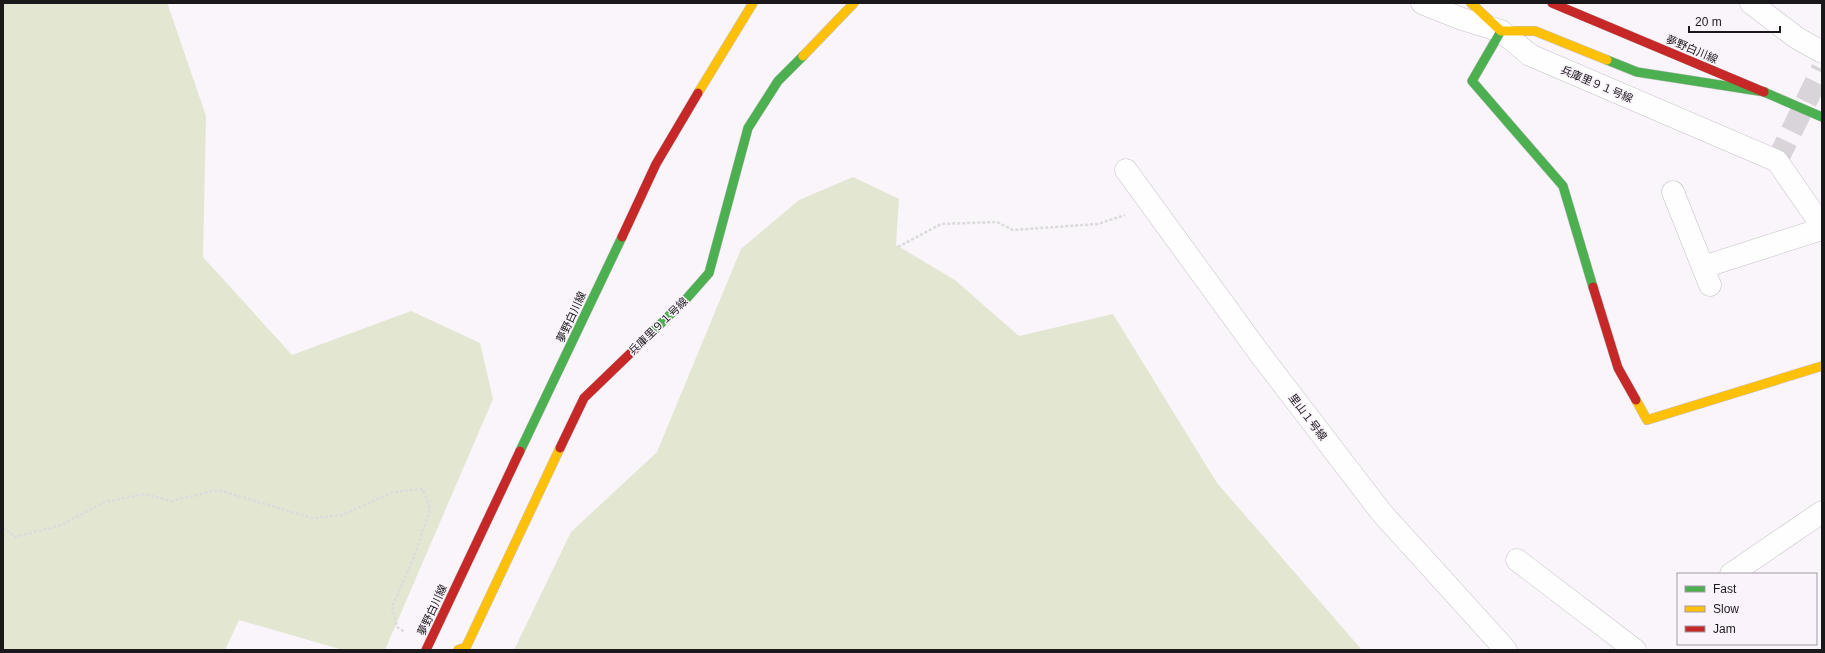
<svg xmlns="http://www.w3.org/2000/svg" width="1825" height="653" viewBox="0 0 1825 653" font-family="Helvetica,'Noto Sans JP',sans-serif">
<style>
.green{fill:#e3e7d1}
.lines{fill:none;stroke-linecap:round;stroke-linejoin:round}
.street-tunnel{stroke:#d8d4d9;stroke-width:22;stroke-dasharray:22 11;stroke-linecap:butt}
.street-casing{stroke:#c4c1c5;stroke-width:23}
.fast-casing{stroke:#c4c1c5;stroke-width:10}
.slow-casing{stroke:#c4c1c5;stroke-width:10}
.jam-casing{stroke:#c4c1c5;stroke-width:10}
.path{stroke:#dcdbdc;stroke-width:2.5;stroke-dasharray:3 2;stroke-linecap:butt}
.street{stroke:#fefefe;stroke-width:22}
.fast{stroke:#4caf50;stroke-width:9}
.slow{stroke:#ffc107;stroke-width:9}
.jam{stroke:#c62828;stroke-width:9}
.labels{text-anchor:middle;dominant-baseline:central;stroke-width:3;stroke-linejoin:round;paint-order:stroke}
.street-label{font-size:11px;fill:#1b181b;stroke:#faf3fc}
</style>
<rect width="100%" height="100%" fill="#f9f5fa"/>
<g class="green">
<polygon points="3,3 166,3 168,5 206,116 203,257 292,355 411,311 480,343 493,399 385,650 343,650 239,620 225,650 3,650"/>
<polygon points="853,177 899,199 896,245 955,280 1019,336 1113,314 1217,483 1362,650 514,650 571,532 657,452 741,249 799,200"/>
</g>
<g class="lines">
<polyline class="street-tunnel" points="1777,161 1822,69"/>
<defs>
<g id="street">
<polyline points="1422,3 1462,19 1501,31 1530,55 1777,161 1822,226"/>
<polyline points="1751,3 1797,38 1822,52"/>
<polyline points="1126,170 1260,354 1381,512 1506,650"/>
<polyline points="1673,192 1710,285"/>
<polyline points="1703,267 1822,229"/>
<polyline points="1517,560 1635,650"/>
<polyline points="1731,574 1822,512"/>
</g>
<g id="fast">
<polyline points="1501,31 1472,81 1563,186 1593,287"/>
<polyline points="1607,60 1637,72 1765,92"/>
<polyline points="1764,92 1822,117"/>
<polyline points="641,343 687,298 709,273 748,128 778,81 803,56"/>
<polyline points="520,451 622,237"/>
</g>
<g id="slow">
<polyline points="1471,3 1501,31 1535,31 1607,60"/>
<polyline points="803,56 854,3"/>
<polyline points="698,93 753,3"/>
<polyline points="1636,400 1647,420 1822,366"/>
<polyline points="458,650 466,647 560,448"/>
</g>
<g id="jam">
<polyline points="1552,3 1764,92"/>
<polyline points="622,237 656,164 698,93"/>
<polyline points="1593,287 1618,368 1636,400"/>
<polyline points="560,448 584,398 641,343"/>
<polyline points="426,650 520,451"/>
</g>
</defs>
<use href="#street" class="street-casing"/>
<use href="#fast" class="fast-casing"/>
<use href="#slow" class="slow-casing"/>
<use href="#jam" class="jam-casing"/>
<g class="path">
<polyline points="898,247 941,224 997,222 1013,230 1098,224 1125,215"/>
<polyline points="3,527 15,537 61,525 105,502 145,494 171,501 218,490 312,518 342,515 393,492 423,489 430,509 414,557 392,607 397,627 405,632"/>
</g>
<use href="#street" class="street"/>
<use href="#fast" class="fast"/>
<use href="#slow" class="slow"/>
<use href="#jam" class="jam"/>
</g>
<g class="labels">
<g class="street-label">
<text transform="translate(1692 49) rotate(23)">夢野白川線</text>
<text transform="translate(1597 84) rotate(23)">兵庫里９１号線</text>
<text transform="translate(571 317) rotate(-65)">夢野白川線</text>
<text transform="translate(658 326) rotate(-44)">兵庫里９１号線</text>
<text transform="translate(1308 417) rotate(53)">里山１号線</text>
<text transform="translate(432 610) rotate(-65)">夢野白川線</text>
</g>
</g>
<rect width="1825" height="653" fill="none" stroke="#1b181b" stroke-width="8"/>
<rect x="1677" y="573" width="140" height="72" fill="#faf3fc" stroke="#a19ba2"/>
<rect x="1685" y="586" width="20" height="6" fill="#4caf50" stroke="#a19ba2"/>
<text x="1713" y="593" font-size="12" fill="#1b181b">Fast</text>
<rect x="1685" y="606" width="20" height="6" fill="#ffc107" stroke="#a19ba2"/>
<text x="1713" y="613" font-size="12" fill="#1b181b">Slow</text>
<rect x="1685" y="626" width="20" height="6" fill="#c62828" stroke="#a19ba2"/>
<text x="1713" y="633" font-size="12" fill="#1b181b">Jam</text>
<path d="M1689 26v6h91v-6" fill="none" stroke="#1b181b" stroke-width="2"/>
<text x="1695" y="26" font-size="12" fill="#1b181b" stroke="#faf3fc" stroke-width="3" paint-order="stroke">20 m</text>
</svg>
